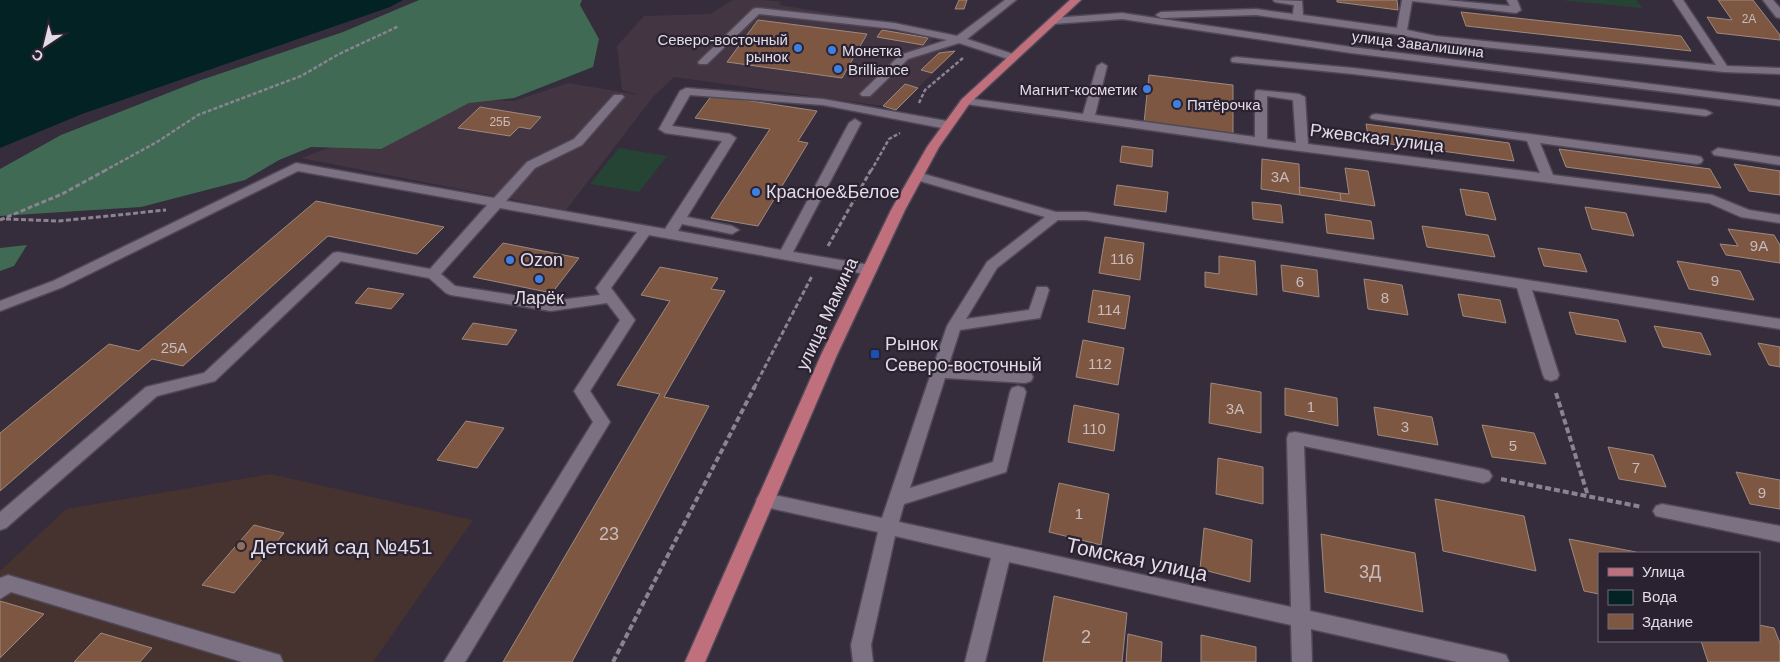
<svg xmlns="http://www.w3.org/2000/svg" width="1780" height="662" viewBox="0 0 1780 662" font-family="Helvetica,sans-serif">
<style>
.commercial{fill:#443542}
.education{fill:#46322e}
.green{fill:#264434}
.forest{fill:#406a53}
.water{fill:#032223}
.building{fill:#7e5742;stroke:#9e897e}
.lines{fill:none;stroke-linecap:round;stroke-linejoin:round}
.minor-casing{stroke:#504856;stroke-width:3}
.major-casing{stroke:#504856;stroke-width:3}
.path-far2{stroke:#8a8390;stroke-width:2.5;stroke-dasharray:4 2;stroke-linecap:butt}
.path-far1{stroke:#8a8390;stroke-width:3;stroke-dasharray:5 2.5;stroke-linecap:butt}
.path{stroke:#8a8390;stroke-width:4;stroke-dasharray:6 3;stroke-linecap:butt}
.minor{fill:#7c7183;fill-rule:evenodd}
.major{fill:#c0707d;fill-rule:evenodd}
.shop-dot{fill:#3f7fe0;stroke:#2b2231;stroke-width:2}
.transit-dot{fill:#1a4fb4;stroke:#2b2231;stroke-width:2}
.education-dot{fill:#8d6e63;stroke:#2b2231;stroke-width:2}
.labels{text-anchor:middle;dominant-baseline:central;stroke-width:4.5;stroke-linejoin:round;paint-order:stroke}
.far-number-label{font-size:12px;fill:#c8bbbd}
.far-poi-label{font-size:15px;fill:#e1dce6;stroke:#2b2231;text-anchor:start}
.far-street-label{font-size:15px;fill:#e1dce6;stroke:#2b2231}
.number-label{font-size:15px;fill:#c8bbbd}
.street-label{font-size:18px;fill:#e1dce6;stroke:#2b2231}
.poi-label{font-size:18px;fill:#e1dce6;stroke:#2b2231;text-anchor:start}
.near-number-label{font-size:18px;fill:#c8bbbd}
.near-poi-label{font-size:21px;fill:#e1dce6;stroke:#2b2231;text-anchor:start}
.near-street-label{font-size:21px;fill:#e1dce6;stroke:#2b2231}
</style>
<rect width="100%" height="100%" fill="#352c3c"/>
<polygon class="commercial" points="733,0 764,0 781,2 779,5 875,20 870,28 934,37 929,46 955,51 896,110 883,106 674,77 653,97 566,210 301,158 459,99 514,101 568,83 639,95 622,90 617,46 644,16 710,14"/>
<polygon class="education" points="271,474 473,520 373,662 0,662 0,571 66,509"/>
<g class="green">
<polygon points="1560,0 1636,0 1642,8 1641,8"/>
<polygon points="619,148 667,156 639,192 590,184"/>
</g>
<g class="forest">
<polygon points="419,0 582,0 580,5 599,39 593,67 514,98 469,103 381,149 311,147 279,160 245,180 141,207 0,216 0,169 61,135 201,80 343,32"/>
<polygon points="27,245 14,266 0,271 0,248"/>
</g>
<polygon class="water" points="0,0 403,0 390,7 82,114 0,148"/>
<g class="building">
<polygon points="959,0 967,0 964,9 955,9"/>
<polygon points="1337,0 1397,0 1398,10 1337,2"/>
<polygon points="1718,0 1753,0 1780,35 1780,40 1717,33 1707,17 1732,20"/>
<polygon points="1461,12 1681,36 1691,51 1466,26"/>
<polygon points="758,20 867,34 842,78 727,62"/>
<polygon points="882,30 928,38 923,45 877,37"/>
<polygon points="955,51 932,73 921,70 939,53"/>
<polygon points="1149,75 1233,85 1233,135 1144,123"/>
<polygon points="905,84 918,88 896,110 883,106"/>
<polygon points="712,95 817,111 798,141 808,143 758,226 711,218 770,129 695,118"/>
<polygon points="480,107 541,117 530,129 519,127 510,136 458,128"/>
<polygon points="1366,124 1509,143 1514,161 1369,141"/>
<polygon points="1122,146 1153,150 1152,167 1120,162"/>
<polygon points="1559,149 1710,169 1721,188 1566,167"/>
<polygon points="1262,159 1299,164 1300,195 1261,189"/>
<polygon points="1734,164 1780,171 1780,195 1749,191"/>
<polygon points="1345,168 1368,171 1375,206 1341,201 1340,193 1349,194"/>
<polygon points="1117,185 1168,192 1166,212 1114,205"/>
<polygon points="1299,187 1340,193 1341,201 1300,195"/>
<polygon points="1460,189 1488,193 1496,220 1466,215"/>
<polygon points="316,201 444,227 417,254 328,236 183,366 152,359 0,491 0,433 109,344 139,351"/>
<polygon points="1252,202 1281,205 1283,223 1253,219"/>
<polygon points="1585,207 1626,213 1634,236 1592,229"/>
<polygon points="1325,214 1371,221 1374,239 1327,233"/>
<polygon points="1422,226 1488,235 1495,257 1427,247"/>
<polygon points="1728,229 1774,235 1780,245 1780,263 1726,255 1720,244 1738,246"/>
<polygon points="1105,237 1144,243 1140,280 1099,273"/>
<polygon points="503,243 579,258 552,293 473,277"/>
<polygon points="1538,248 1580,254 1587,272 1544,266"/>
<polygon points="1219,256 1255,261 1257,295 1205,287 1205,272 1219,274"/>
<polygon points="1677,261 1740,271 1754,300 1689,289"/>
<polygon points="1281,265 1317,270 1319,297 1283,291"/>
<polygon points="660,267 718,278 711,289 725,291 664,397 709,406 572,662 503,662 660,394 617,385 670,301 641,295"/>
<polygon points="1364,279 1402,285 1408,315 1368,309"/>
<polygon points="368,288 404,294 391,309 355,303"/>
<polygon points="1093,290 1130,296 1125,329 1088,322"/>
<polygon points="1458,294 1500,300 1506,323 1463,316"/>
<polygon points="1569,312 1618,320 1626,342 1576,334"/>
<polygon points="473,323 517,330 507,345 462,339"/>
<polygon points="1654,326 1701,333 1711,355 1663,347"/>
<polygon points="1083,340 1124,348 1118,385 1076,377"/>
<polygon points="1758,343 1780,347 1780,367 1769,365"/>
<polygon points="1211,383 1261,392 1261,433 1209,423"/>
<polygon points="1285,388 1337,398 1338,426 1285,415"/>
<polygon points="1074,405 1119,414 1114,451 1068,442"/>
<polygon points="1374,407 1432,417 1438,445 1378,435"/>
<polygon points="466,421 504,428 477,468 437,460"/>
<polygon points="1482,425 1534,433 1546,464 1492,457"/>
<polygon points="1608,447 1653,455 1666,487 1619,479"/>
<polygon points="1218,458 1263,467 1263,504 1216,494"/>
<polygon points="1736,472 1780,480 1780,509 1750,504"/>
<polygon points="1059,483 1109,494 1101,545 1049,532"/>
<polygon points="1435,499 1524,516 1536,571 1443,551"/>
<polygon points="254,525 284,533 234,593 202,585"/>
<polygon points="1204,528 1252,540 1250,582 1200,569"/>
<polygon points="1321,534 1415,553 1423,612 1325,592"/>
<polygon points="1569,539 1636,552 1637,553 1599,553 1599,594 1584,591"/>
<polygon points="1054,596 1127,613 1122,662 1043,662"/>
<polygon points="0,601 44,614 0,658"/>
<polygon points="1759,625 1774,628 1780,643 1780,662 1708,662 1701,641 1759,641"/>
<polygon points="101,633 152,648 140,662 74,662"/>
<polygon points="1128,634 1162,642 1161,662 1126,662"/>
<polygon points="1201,635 1256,647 1256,662 1201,662"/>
</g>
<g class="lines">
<defs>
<g id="minor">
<polygon points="1005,0 1016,0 967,39 1016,55 1017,57 1016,59 1008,59 959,43 908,59 870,96 862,96 860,94 862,92 900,55 947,40 894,29 759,14 707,64 699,64 698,62 753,9 757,8 894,23 957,36"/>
<polygon points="1273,0 1302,1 1303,15 1397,28 1402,0 1446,0 1510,6 1507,0 1517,0 1521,10 1516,13 1412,1 1407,30 1436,36 1716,65 1673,0 1683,0 1727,66 1780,68 1780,74 1724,72 1436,42 1401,35 1256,15 1161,18 1156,15 1161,12 1256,9 1293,14 1294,5 1275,2"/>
<polygon points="1763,0 1773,0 1780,8 1780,18 1776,17"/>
<polygon points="1122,13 1351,47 1780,100 1780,106 1351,53 1122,19 1053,24 1048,21 1053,18"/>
<polygon points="1236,57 1353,68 1706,110 1712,113 1706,116 1353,74 1232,62 1231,60 1232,58"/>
<path d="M1102 63 1107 66 1095 115 1255 137V92L1257 90 1299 94 1305 97 1308 144 1540 173 1527 141 1372 119 1370 117 1372 115 1376 114 1697 156 1701 157 1703 160 1701 163 1697 164 1540 143 1553 175 1712 195 1749 210 1780 215V223L1741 217 1709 203 1261 146 966 104 960 101 966 98 1083 114 1097 66ZM1267 96 1293 100 1296 143 1267 139Z"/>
<path d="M686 88 823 99 947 121 953 125 947 129 823 105 690 95 672 126 730 134 736 138 687 217 732 226 739 230 732 234 682 224 678 231 781 250 849 123 855 119 861 123 793 252 870 265 875 267 877 270 875 273 870 275 649 235 611 288 635 320 590 391 610 422 465 662H444L593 422 574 391 620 320 607 303 551 311 451 295 446 293 429 278 341 261 215 381 157 396 6 528 0 530V512L146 387 204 373 333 253 338 252 430 269 487 205 298 171 63 287 0 311V301L53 281 296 163 494 198 527 162 574 139 614 95H622L624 97 622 99 582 145 535 168 506 201 665 229 722 141 665 133 659 129 680 91ZM500 208 637 232 596 288 600 295 551 301 455 286 441 274Z"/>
<polygon points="1718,148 1780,157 1780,165 1714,155 1712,152"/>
<polygon points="917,172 1056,212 1086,212 1780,319 1780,329 1532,290 1559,375 1557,379 1551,381 1545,379 1543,375 1517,288 1086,220 1058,220 997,268 966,319 1029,310 1037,287 1047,287 1049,290 1040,318 960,330 948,367 1025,371 1031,373 1033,377 1031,381 1025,383 945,378 910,488 993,462 1010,392 1012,388 1018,386 1024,388 1026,392 1006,472 904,504 899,522 1291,607 1287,438 1289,433 1295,432 1483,469 1489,471 1492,476 1489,481 1483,483 1304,446 1310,611 1499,653 1506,655 1509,662 1457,662 1311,629 1312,662 1292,662 1291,625 1009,562 985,662 965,662 991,558 895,536 871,645 873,662 853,662 851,645 878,532 765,507 759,505 756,500 759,495 765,493 882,518 947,326 987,262 1045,217 913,179 911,176"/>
<polygon points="1662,504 1780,526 1780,542 1656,516 1653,511 1656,506"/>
<polygon points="8,575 273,653 280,655 283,662 242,662 11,592 0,599 0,578"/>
</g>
<polygon id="major" points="1070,0 1081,0 970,103 939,147 905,210 837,355 705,662 685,662 821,355 891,210 927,147 962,99"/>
</defs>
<use href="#minor" class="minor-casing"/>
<use href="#major" class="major-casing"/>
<g class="path-far2">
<polyline points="919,103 925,90 963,58"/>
<polyline points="104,171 157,142 198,115 301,76 339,54 399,26"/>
<polyline points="871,171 889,139 900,133"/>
</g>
<g class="path-far1">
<polyline points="6,219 59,221 166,210"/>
<polyline points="0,220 62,194 106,170"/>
<polyline points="828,246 871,170"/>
<polyline points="754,388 812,276"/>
</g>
<g class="path">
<polyline points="1556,393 1588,496"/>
<polyline points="1501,479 1642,507"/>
<polyline points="613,662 755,386"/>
</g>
<use href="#minor" class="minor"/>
<use href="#major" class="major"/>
</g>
<g class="shop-dot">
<circle cx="798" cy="48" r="5"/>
<circle cx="832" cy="50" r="5"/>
<circle cx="838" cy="69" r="5"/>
<circle cx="1147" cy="89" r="5"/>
<circle cx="1177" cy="104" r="5"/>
<circle cx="756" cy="192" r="5"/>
<circle cx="510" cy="260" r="5"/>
<circle cx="539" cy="279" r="5"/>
</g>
<rect class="transit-dot" x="870" y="349" width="10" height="10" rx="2.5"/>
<circle class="education-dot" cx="241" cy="546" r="5"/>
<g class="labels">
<g class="far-number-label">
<text x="1749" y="19">2А</text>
<text x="500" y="122">25Б</text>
</g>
<g class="far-poi-label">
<text x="788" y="39" text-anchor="end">Северо-восточный<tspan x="788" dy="17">рынок</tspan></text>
<text x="842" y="50">Монетка</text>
<text x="848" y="69">Brilliance</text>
<text x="1137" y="89" text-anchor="end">Магнит-косметик</text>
<text x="1187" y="104">Пятёрочка</text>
</g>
<g class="far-street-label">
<text transform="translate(1418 44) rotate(7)">улица Завалишина</text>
</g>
<g class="number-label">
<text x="1280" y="176">3А</text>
<text x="1759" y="245">9А</text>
<text x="1122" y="258">116</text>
<text x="1715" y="280">9</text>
<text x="1300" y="281">6</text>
<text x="1385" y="297">8</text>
<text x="1109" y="309">114</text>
<text x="174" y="347">25А</text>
<text x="1100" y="363">112</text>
<text x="1311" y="406">1</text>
<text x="1235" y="408">3А</text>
<text x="1405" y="426">3</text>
<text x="1094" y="428">110</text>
<text x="1513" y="445">5</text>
<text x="1636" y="467">7</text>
<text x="1762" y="492">9</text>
<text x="1079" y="513">1</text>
</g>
<g class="street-label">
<text transform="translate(1377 138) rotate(7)">Ржевская улица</text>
<text transform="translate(827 314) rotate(-65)">улица Мамина</text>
</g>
<g class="poi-label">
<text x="766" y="192">Красное&amp;Белое</text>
<text x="520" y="260">Ozon</text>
<text x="539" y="298" text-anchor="middle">Ларёк</text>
<text x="885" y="344">Рынок<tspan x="885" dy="21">Северо-восточный</tspan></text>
</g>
<g class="near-number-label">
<text x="609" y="534">23</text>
<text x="1370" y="572">3Д</text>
<text x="1086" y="637">2</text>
</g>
<g class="near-poi-label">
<text x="251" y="546">Детский сад №451</text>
</g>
<g class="near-street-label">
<text transform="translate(1137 559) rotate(12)">Томская улица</text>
</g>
</g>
<rect x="1598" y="552" width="162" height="90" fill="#2b2231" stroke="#746c79"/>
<rect x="1608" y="568" width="25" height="8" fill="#c0707d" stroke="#746c79"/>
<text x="1642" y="577" font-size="15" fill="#e1dce6">Улица</text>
<rect x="1608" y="590" width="25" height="15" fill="#032223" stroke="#746c79"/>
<text x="1642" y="602" font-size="15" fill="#e1dce6">Вода</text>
<rect x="1608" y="614" width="25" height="15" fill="#7e5742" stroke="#746c79"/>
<text x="1642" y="627" font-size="15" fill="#e1dce6">Здание</text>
<g transform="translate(45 45) rotate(215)" stroke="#2b2231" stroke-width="4" paint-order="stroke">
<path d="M0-4L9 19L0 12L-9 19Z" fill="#e1dce6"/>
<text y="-8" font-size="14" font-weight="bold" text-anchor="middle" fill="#e1dce6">С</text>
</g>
</svg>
